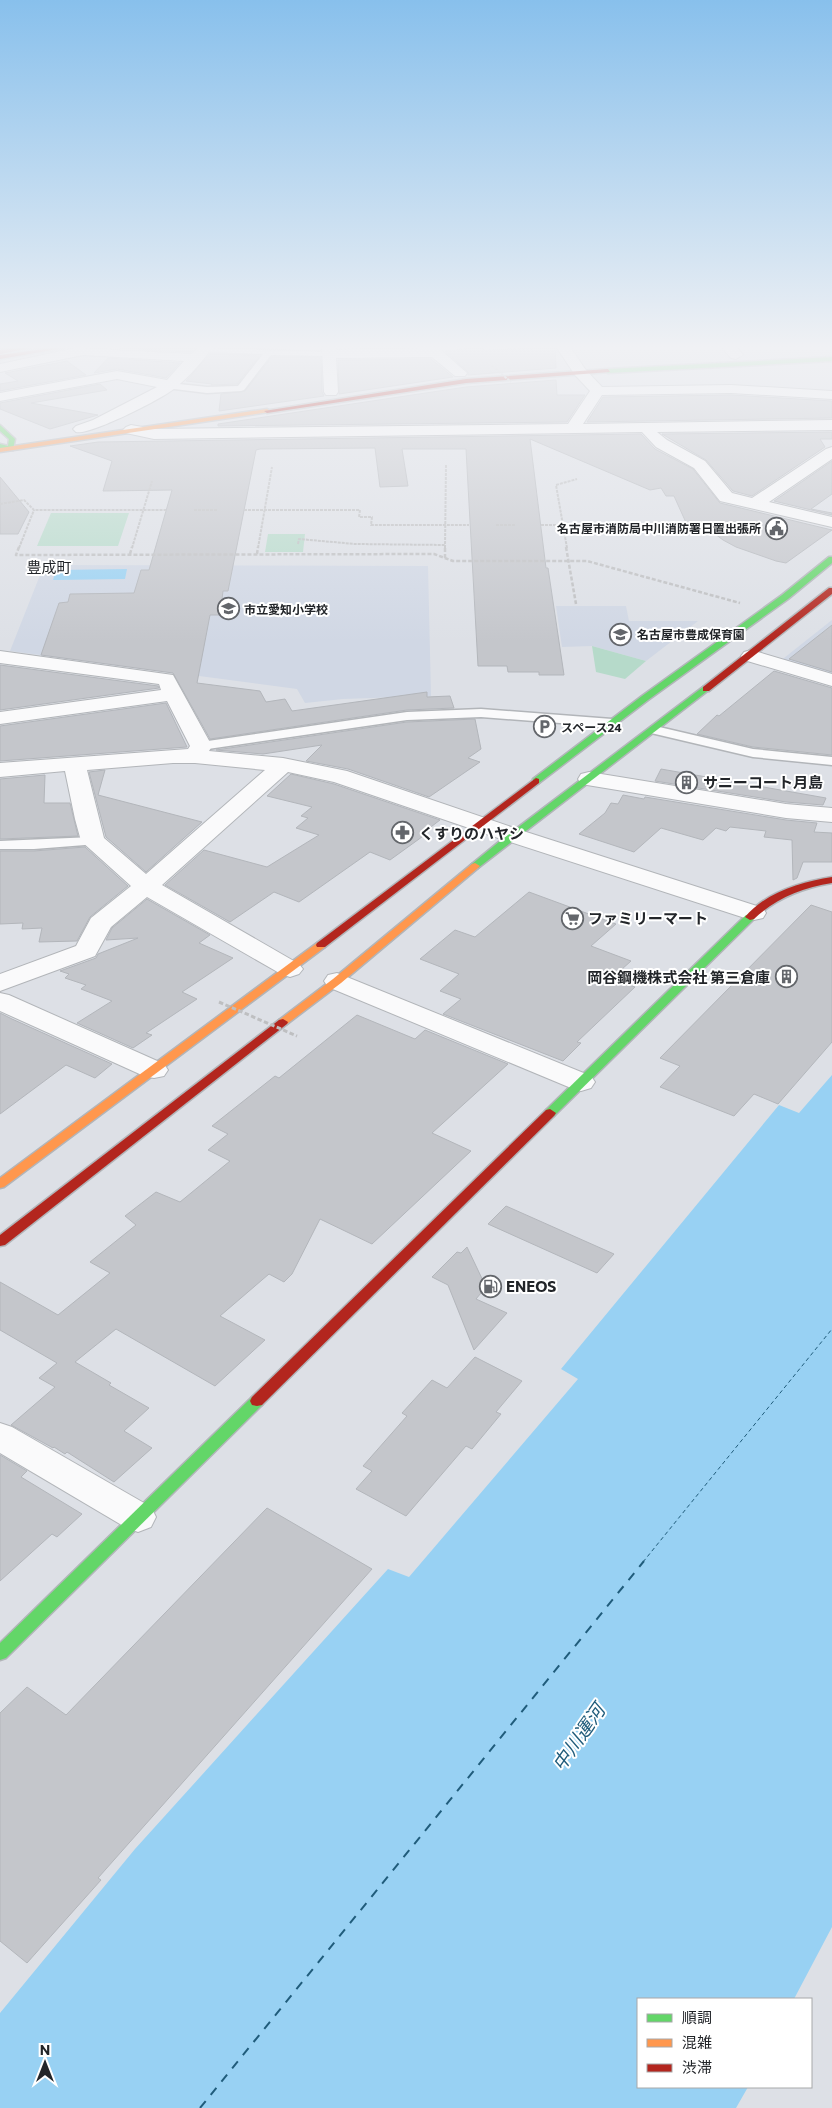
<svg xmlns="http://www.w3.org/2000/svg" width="832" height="2108" viewBox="0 0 832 2108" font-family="Commissioner,'Noto Sans JP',sans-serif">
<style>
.built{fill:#d0d7e4}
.green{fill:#b6daca}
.water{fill:#98d1f3}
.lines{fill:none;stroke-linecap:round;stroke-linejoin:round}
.ferry-far1{stroke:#205c7b;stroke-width:1;stroke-dasharray:4 3;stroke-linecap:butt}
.ferry{stroke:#205c7b;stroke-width:2;stroke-dasharray:9 8;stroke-linecap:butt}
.building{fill:#c4c6cb;stroke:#b3b6bb}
.lane-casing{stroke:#b2b5b9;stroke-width:3}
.street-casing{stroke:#b2b5b9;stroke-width:2}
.fast-casing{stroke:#b2b5b9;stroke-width:3}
.slow-casing{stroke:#b2b5b9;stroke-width:3}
.jam-casing{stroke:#b2b5b9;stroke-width:3}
.path-far1{stroke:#bebfc1;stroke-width:2;stroke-dasharray:3 1;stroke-linecap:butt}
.path{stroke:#bebfc1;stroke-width:2.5;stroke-dasharray:4 2;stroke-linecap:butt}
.lane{fill:#fafafb;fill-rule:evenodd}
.street{fill:#fafafb;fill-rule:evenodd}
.fast{fill:#63d668;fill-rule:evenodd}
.slow{fill:#ff974d;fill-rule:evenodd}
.jam{fill:#b3261e;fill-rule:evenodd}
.path-bridge-far1{stroke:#bebfc1;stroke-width:2;stroke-dasharray:3 1;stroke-linecap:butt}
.path-bridge{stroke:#bebfc1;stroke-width:3;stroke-dasharray:4.5 2.5;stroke-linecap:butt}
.labels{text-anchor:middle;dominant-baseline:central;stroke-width:4;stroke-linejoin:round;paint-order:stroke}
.far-poi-label{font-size:12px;font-weight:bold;fill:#222529;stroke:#fff;text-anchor:start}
.far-quarter-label{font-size:15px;fill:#222529;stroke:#fff}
.poi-label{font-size:15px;font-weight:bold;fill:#222529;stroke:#fff;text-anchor:start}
.near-water-label{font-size:19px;font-style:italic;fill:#205c7b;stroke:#fff}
</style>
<rect width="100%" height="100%" fill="#dde0e6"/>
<g class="built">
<polygon points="44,565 428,566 431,696 343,699 305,703 297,689 10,651"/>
<polygon points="556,606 626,606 629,621 698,621 646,661 592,646 562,647"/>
<polygon points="832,620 832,678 779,662"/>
</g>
<g class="green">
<polygon points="51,513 129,513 118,546 37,546"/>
<polygon points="268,534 305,534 303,552 265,552"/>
<polygon points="592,646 646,661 625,679 596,672"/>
</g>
<g class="water">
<polygon points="127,569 125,579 53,580 56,570"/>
<polygon points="832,1075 832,1927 794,1999 638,1999 638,2087 748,2087 736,2108 0,2108 0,2013 135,1849 388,1569 409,1577 578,1379 561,1369 779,1105 799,1113"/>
</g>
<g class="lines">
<polyline class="ferry-far1" points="643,1562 832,1329"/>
<polyline class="ferry" points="200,2108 644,1561"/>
</g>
<g class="building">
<polygon points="119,348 196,348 191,352"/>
<polygon points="474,348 481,348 484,350 555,348 556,368 468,375 468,372 445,351"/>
<polygon points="210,354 259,356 237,384 211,385 212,384 186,381"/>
<polygon points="272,357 321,358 322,392 324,396 219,411 221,394 245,391"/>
<polygon points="108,358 180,363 166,378 117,369 94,373"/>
<polygon points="431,359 453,377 339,394 338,360"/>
<polygon points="67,361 86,375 0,391 0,384 18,381 5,373"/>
<polygon points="556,380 557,395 585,395 567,422 218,426 218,424 466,387"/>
<polygon points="100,384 107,390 31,403 98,415 50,429 0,409 0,403"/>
<polygon points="731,395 832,401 832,418 587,422 603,397"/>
<polygon points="832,432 832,439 820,439 825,447 752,496 733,491 706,460 662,434"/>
<polygon points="641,434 655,449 693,469 720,503 832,530 786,563 776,561 736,547 723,540 706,527 688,527 674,496 666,496 661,488 650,490 530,439 546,568 548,568 564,675 539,675 539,672 508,672 507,666 478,666 466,449 402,449 408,486 380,487 375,448 260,449 256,450 228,591 223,591 220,615 210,615 197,683 260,691 266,702 285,699 292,711 427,692 427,697 450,696 454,708 407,710 210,739 173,673 41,655 59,603 68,602 70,594 134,593 141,570 149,570 172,490 103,491 112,461 70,446 98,442"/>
<polygon points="832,461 832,494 811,509 832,513 832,515 774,501"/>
<polygon points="0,477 29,512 18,534 0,534"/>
<polygon points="832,625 832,672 789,659"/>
<polygon points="0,665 158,686 159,688 0,710"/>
<polygon points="774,671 832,688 832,755 753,747 697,734 717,715 719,716"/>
<polygon points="166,703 187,747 0,761 0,726"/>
<polygon points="475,719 481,749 468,758 480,762 429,797 348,769 306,761 322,745 263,754 216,750 407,722"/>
<polygon points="661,769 826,798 823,805 786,802 655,781"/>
<polygon points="105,770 98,795 202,822 146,872 106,837 89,772"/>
<polygon points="291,774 334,784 440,820 423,833 426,834 390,860 370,852 299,902 274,892 230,922 165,885 204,850 267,867 319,835 296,828 308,818 301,816 312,807 267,796"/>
<polygon points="45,775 44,803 70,803 78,836 0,839 0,779"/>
<polygon points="623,795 644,799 645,797 786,820 817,823 814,832 832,833 832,862 803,862 797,878 793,880 792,840 764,837 766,831 730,827 726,831 716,828 703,840 661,828 634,852 579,834 605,813 611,803 618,804"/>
<polygon points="85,847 128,886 90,917 77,941 39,942 42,928 22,929 23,923 0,924 0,851 34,851"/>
<polygon points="529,892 616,924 591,946 631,961 611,979 635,987 577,1042 581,1043 563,1061 443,1014 461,999 440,991 459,974 420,959 455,930 475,937"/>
<polygon points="147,899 210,935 199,943 233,958 182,992 197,999 146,1033 152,1035 133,1048 77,1023 112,1001 81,989 86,985 65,978 69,974 60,971 96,958 98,954 138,938 106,940 112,928"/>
<polygon points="811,905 832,912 832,1042 778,1104 754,1094 734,1116 660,1087 680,1066 660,1058"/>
<polygon points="0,1013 12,1019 112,1064 95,1078 66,1065 0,1114"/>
<polygon points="357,1015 415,1039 425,1030 508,1064 432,1133 471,1151 372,1244 320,1219 292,1274 284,1282 269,1274 220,1316 265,1340 215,1386 116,1329 75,1362 111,1383 109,1385 149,1408 124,1431 152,1448 114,1482 67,1452 65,1454 54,1447 53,1448 11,1425 55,1387 39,1378 57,1363 0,1330 0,1282 58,1315 110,1273 90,1262 136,1225 125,1216 156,1192 180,1202 230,1161 208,1150 228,1134 212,1126 275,1076 279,1078"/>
<polygon points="506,1206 614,1254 597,1273 488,1224"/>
<polygon points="467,1247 486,1287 476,1299 507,1313 474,1350 448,1285 432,1277 457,1252 461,1253"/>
<polygon points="475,1357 522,1381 496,1412 501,1414 472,1449 466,1446 406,1516 356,1489 372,1471 363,1466 407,1416 402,1413 432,1380 447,1388"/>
<polygon points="0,1455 27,1471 21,1477 82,1514 57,1537 52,1534 0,1581"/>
<polygon points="267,1508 372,1569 98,1878 101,1880 27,1963 0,1941 0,1713 27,1687 66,1715"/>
</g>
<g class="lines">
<defs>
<g id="lane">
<polygon points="200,348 329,352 333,354 329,356 271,355 244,390 241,391 207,393 166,388 165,386 169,383 207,387 238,386 263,354 203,352 199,350"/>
<polygon points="481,709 612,719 618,723 612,727 481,717 407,720 201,750 195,746 201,742 407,712"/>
<polygon points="655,726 753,749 832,757 832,765 753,757 651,733 649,730 651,727"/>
<polygon points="93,837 98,838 100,841 98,844 34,849 0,849 0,841"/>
</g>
<g id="street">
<path d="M76 348 192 354 198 348H212C202 362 188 378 175 388 162 399 89 436 76 432L73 429 76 426 93 420 157 387 117 379 0 401V393L117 371 167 380 184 361 83 355 0 372V364Z"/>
<polygon points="322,348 336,348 336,350 441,348 442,351 467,373 465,376 455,376 432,357 336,358 338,392 336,395 326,395 324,392"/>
<polygon points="557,348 571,348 585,369 602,387 731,385 832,391 832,399 731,393 602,395 583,424 832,420 832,430 657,432 667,440 705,461 732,493 752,498 826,449 832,447 832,459 769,502 832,517 832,527 720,501 694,468 656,447 642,432 154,439 126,433 123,430 126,427 131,425 154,429 568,424 590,391 575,375"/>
<polygon points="722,348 737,348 743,355 736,359 731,358"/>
<polygon points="751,650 832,674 832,686 744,660 741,656 744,652"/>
<path d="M0 651 173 675 212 746 209 751 283 758 347 771 520 830 763 908 766 913 763 918 754 920 745 918 504 840 334 782 288 772 162 885 299 964 303 969 299 974 290 977 281 974 147 897 111 927 95 956 0 991V974L76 946 91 918 131 886 81 841 75 819 65 771 0 777V763L188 749 190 746 167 701 0 724V712L161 690 159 684 0 663ZM173 763H195L265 770 146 874 104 838 87 770Z"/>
<polygon points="589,772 786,804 832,808 832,822 786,818 581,784 578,779 581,774"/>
<polygon points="337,973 591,1076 595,1082 591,1088 581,1091 571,1088 328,987 324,981 328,975"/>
<polygon points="0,993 9,995 164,1064 168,1070 164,1076 154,1078 144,1076 0,1011"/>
<polygon points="0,1423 12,1427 151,1507 156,1517 151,1527 138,1532 125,1527 0,1453"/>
</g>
<g id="fast">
<polygon points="832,357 832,361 608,373 605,371 608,369"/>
<polygon points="0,425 15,439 13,450 0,448 0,444 8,446 9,439 0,431"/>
<polygon points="829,557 832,557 832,563 788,599 648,700 539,783 533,783 533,779 642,696 782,595"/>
<polygon points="703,687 706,687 710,689 478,868 472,868 470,866 472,864 500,841"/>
<polygon points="750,914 755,917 754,919 554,1116 546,1116 544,1113 546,1110 746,915"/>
<polygon points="257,1396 262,1397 264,1401 262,1405 6,1658 0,1660 0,1643 252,1397"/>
</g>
<g id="slow">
<polygon points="267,409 270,411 269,412 0,452 0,448"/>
<polygon points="475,863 480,866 478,868 341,983 287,1024 279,1024 278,1022 279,1020 333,979 472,864"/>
<polygon points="321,942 326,945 325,947 4,1187 0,1188 0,1178 317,943"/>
</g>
<g id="jam">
<polygon points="17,348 31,348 0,354 0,350"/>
<polygon points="51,348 64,348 0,359 0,355"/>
<polygon points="608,369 610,372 466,383 267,413 264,411 466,379"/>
<polygon points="829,588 832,588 832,594 709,691 703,691 703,687"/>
<polygon points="536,778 539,779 539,783 325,947 317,947 316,945 317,943"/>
<path d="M832 877V883C802 888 776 898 754 919L750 920 745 917C766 892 801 882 832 877Z"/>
<polygon points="283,1019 288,1022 287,1024 5,1245 0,1246 0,1235 279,1020"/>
<polygon points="550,1109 556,1113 554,1116 262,1405 257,1406 252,1405 250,1401 252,1397 546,1110"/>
</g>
</defs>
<use href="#lane" class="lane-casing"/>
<use href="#street" class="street-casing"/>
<use href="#fast" class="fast-casing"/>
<use href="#slow" class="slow-casing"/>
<use href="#jam" class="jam-casing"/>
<g class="path-far1">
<polyline points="0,504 24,500 34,510 166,510"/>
<polyline points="194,510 218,510"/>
<polyline points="244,510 360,510 359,517 372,517 371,525 469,525"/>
<polyline points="496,525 515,525"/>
<polyline points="541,525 563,525"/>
<polyline points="298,544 299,539 355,544 445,545"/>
<polyline points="19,548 34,510"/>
<polyline points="132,548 152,481"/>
<polyline points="258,548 272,467"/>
<polyline points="445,548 446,464"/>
<polyline points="567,548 556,485 577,479"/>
</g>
<g class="path">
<polyline points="19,547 16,555 434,554 453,561 587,561 740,603"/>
<polyline points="566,547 576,604"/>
<polyline points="130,554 132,547"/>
<polyline points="257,554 258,547"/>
<polyline points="445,558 445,547"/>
</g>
<use href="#lane" class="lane"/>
<use href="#street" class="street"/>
<use href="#fast" class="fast"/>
<use href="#slow" class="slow"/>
<use href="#jam" class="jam"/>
<polyline class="path-bridge-far1" points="492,366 511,382"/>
<polyline class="path-bridge" points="219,1002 297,1036"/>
</g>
<linearGradient id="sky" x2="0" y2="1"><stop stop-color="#88c0ec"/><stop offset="0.54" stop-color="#f0f1f4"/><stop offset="1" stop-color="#f0f1f4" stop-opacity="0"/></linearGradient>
<rect width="832" height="643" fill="url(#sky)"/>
<defs>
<symbol id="civic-ring" viewBox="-11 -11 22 22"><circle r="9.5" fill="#fff" stroke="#63666b" stroke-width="1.5"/><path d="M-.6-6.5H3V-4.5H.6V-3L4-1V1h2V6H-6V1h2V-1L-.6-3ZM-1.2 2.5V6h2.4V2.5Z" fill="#63666b"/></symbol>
<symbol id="school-ring" viewBox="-11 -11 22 22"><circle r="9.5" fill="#fff" stroke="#63666b" stroke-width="1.5"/><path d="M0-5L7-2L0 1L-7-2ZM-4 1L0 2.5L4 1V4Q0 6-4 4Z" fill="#63666b"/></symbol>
<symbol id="parking-ring" viewBox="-11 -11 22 22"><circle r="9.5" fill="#fff" stroke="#63666b" stroke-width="1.5"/><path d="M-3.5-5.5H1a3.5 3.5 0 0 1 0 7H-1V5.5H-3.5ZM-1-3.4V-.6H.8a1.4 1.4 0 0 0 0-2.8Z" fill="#63666b"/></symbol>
<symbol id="building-ring" viewBox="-11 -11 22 22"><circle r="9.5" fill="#fff" stroke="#63666b" stroke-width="1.5"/><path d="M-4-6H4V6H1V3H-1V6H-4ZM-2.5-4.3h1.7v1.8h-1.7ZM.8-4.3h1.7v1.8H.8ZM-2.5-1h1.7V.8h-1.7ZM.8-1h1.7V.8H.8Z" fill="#63666b"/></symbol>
<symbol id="pharmacy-ring" viewBox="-11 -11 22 22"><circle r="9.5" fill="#fff" stroke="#63666b" stroke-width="1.5"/><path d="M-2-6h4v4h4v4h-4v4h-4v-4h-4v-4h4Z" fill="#63666b"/></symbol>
<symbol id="supermarket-ring" viewBox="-11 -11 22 22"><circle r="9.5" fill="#fff" stroke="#63666b" stroke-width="1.5"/><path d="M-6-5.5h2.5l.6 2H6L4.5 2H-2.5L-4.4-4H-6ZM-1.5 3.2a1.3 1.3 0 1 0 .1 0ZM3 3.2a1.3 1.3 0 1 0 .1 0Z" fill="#63666b"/></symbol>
<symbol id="fuel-ring" viewBox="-11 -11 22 22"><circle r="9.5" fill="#fff" stroke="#63666b" stroke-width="1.5"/><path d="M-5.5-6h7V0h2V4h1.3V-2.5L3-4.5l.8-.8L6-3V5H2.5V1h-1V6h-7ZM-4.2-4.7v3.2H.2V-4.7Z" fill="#63666b"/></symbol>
</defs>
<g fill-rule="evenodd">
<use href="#civic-ring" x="764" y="516" width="25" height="25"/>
<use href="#school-ring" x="216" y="596" width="25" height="25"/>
<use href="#school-ring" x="608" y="622" width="25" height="25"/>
<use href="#parking-ring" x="532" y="714" width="25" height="25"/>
<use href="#building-ring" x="674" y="770" width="25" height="25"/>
<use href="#pharmacy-ring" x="390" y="820" width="25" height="25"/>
<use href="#supermarket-ring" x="560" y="906" width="25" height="25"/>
<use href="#building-ring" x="774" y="964" width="25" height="25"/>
<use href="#fuel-ring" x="478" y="1274" width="25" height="25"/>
</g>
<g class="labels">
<g class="far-poi-label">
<text x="761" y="528" text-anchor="end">名古屋市消防局中川消防署日置出張所</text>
<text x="244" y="609">市立愛知小学校</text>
<text x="637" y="634">名古屋市豊成保育園</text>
<text x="561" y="727">スペース24</text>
</g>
<g class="far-quarter-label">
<text x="49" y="567">豊成町</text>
</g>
<g class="poi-label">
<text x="703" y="782">サニーコート月島</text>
<text x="419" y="833">くすりのハヤシ</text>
<text x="588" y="918">ファミリーマート</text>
<text x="770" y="977" text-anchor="end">岡谷鋼機株式会社 第三倉庫</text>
<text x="506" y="1286">ENEOS</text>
</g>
<g class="near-water-label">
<text transform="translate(578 1737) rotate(-55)">中川運河</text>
</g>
</g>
<rect x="637" y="1998" width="175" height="90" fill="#ffffff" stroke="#a7a8a9"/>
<rect x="647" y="2014" width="25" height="8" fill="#63d668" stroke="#a7a8a9"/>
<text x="682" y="2023" font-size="15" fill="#222529">順調</text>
<rect x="647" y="2039" width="25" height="8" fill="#ff974d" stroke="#a7a8a9"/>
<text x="682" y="2048" font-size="15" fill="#222529">混雑</text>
<rect x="647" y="2064" width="25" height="8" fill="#b3261e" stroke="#a7a8a9"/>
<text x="682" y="2073" font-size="15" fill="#222529">渋滞</text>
<g transform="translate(45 2063)" stroke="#ffffff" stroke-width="4" paint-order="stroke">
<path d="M0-4L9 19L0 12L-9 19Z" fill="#222529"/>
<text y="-8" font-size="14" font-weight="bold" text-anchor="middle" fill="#222529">N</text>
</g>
</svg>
